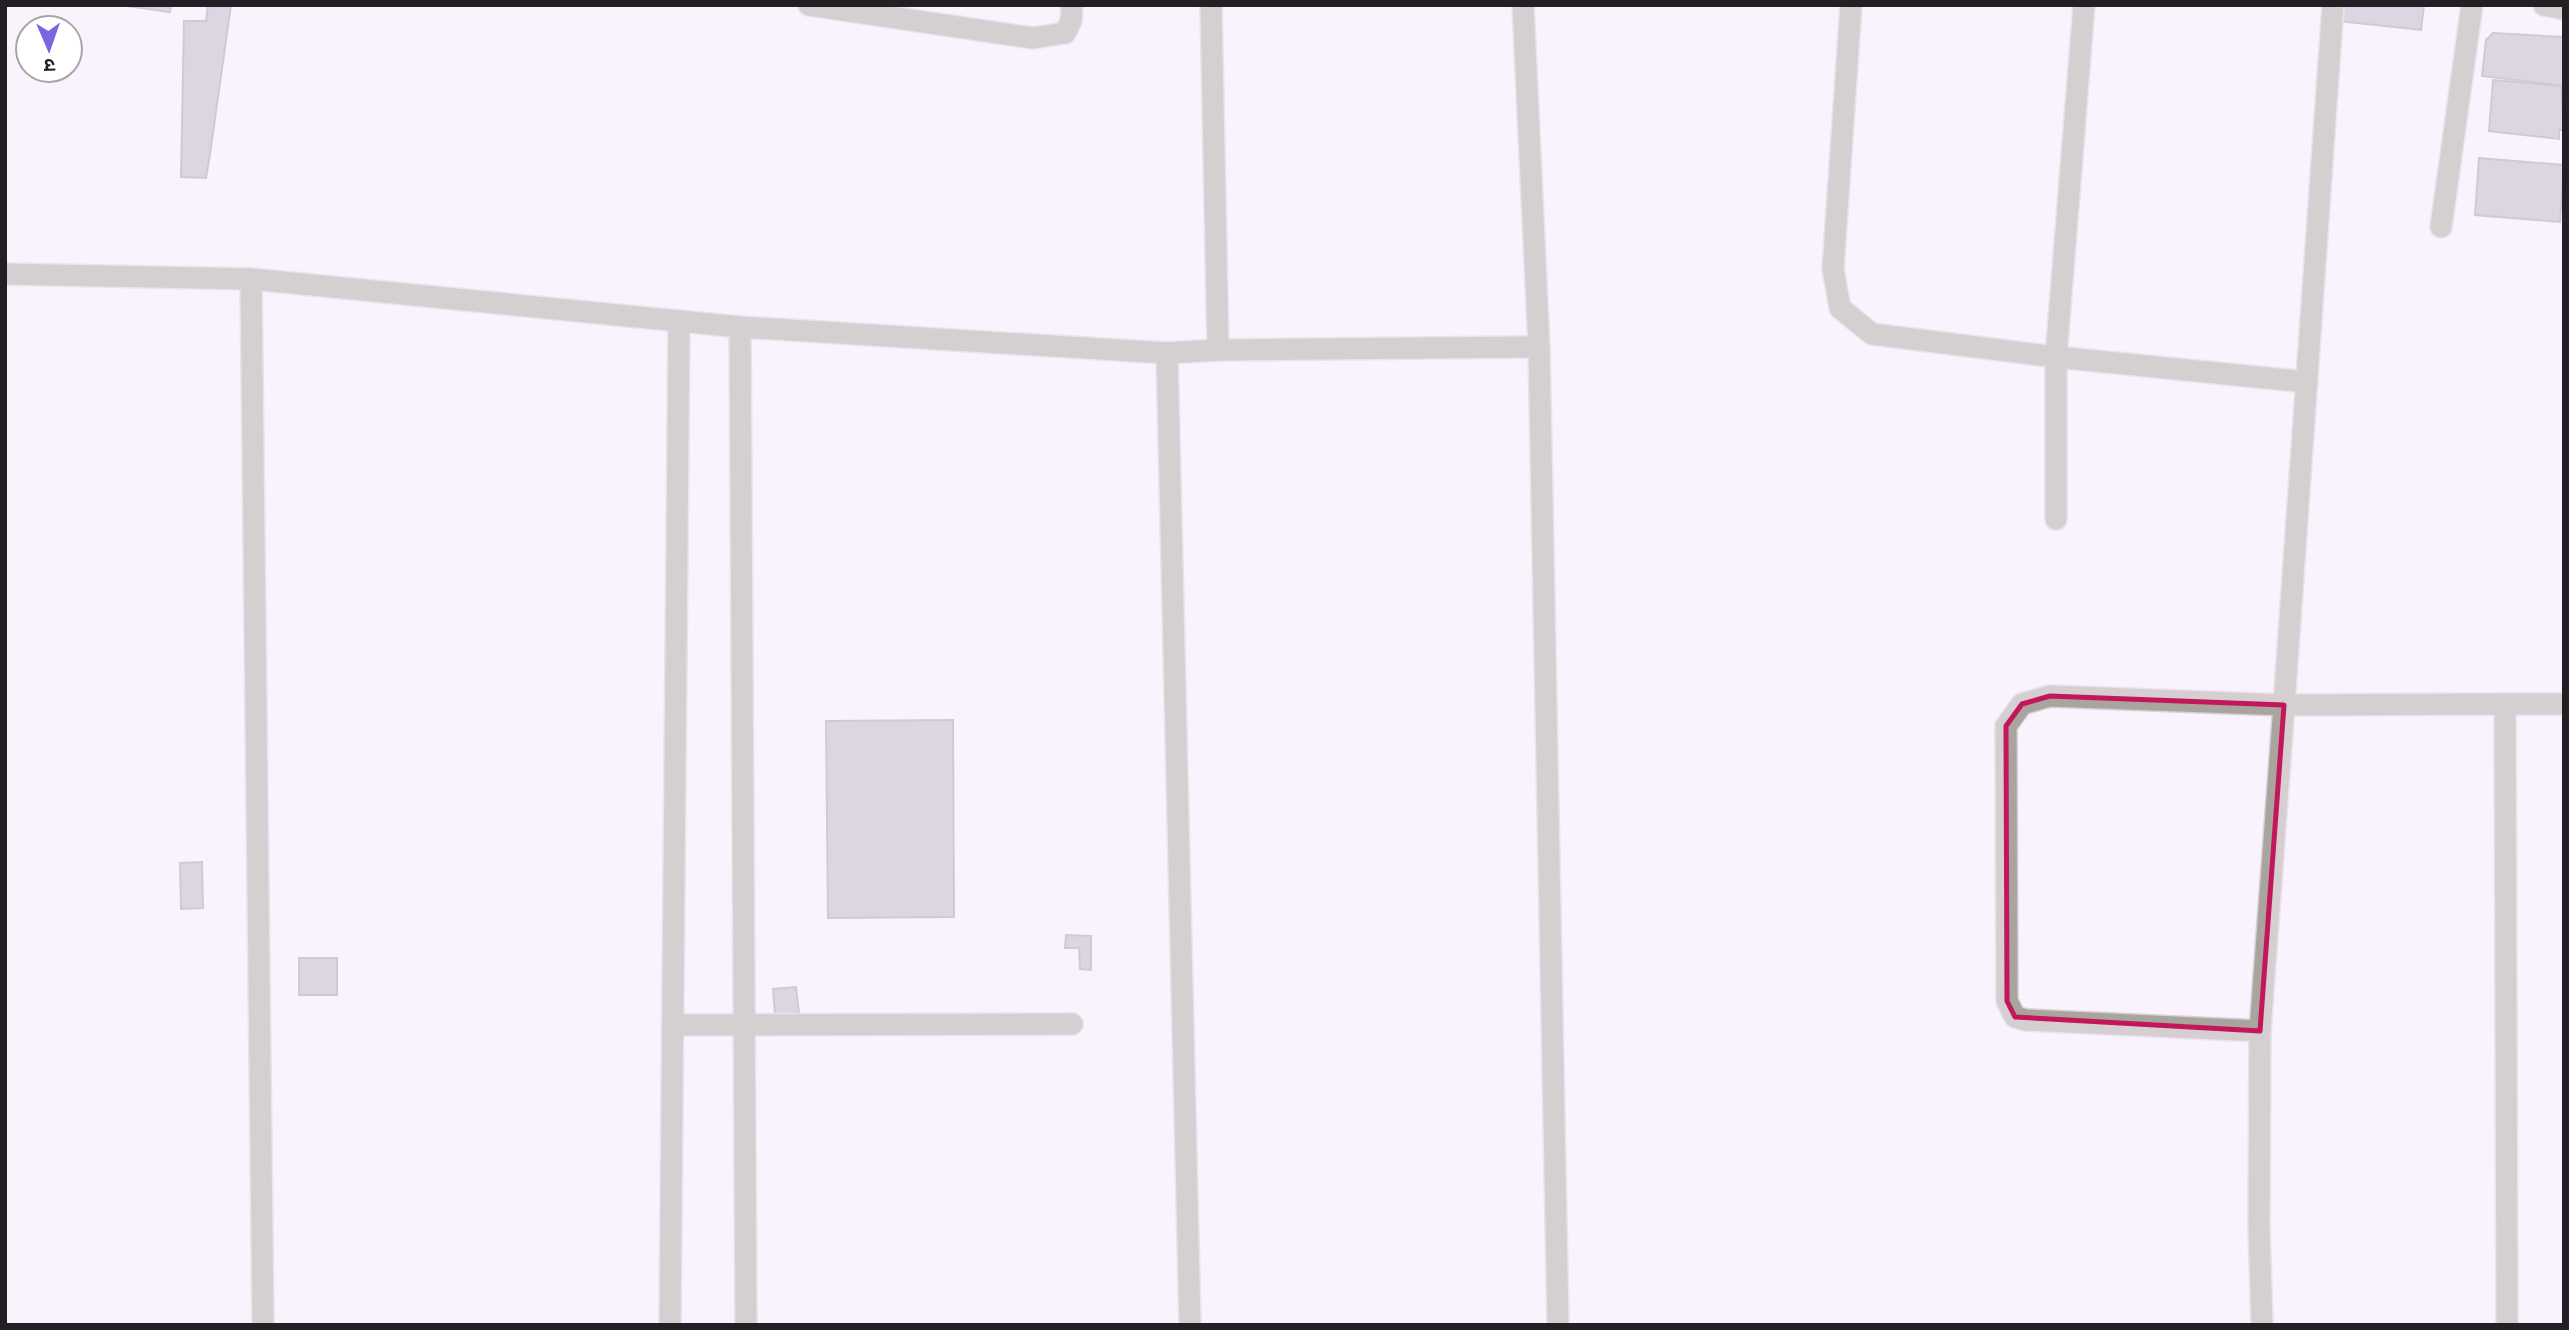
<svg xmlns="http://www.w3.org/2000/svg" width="2569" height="1330" viewBox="0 0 2569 1330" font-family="Quicksand,'Noto Sans Devanagari',sans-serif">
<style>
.building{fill:#bdb2c1;stroke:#a297a6;stroke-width:2}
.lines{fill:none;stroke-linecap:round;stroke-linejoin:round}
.minor-casing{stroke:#d8d1da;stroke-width:24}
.minor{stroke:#aaa49e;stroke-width:21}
.marked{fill:none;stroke:#c2185b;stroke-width:5;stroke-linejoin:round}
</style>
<rect width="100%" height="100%" fill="#faf3fd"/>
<g class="building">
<polygon points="120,5 171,5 170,12"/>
<polygon points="208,5 231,5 210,154 206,178 181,177 184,21 206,21"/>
<polygon points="2341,5 2424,5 2421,30 2339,21"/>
<polygon points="2493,33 2564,37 2564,86 2482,76 2486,40"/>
<polygon points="2493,80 2561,86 2564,130 2559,130 2559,139 2489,131"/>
<polygon points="2479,158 2564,165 2560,222 2475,215"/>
<polygon points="953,720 954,917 828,918 826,721"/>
<polygon points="202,862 203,908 181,909 180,863"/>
<polygon points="1066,935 1091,936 1091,970 1080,969 1079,948 1065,948"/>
<rect x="299" y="958" width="38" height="37"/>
<polygon points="796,987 799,1013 775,1015 773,989"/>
</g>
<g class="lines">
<defs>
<g id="minor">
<polyline points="809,5 1033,38 1065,33 1071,21 1072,5"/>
<polyline points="1211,5 1218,350"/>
<polyline points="1523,5 1539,347 1558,1325"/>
<polyline points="1851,5 1833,269 1840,308 1872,334 2056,357 2307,382"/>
<polyline points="2333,5 2284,705 2505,704 2507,1325"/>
<polyline points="2544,5 2564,9"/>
<polyline points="2441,227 2472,5"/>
<polyline points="5,274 251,279 740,327 1167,353 1218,350 1539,347"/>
<polyline points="251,279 263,1325"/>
<polyline points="740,327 746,1325"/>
<polyline points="1167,353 1190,1325"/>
<polyline points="2056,519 2056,357 2084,5"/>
<polyline points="2505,704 2564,704"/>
<polyline points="673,1025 1072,1024"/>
<polyline points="2260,1031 2026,1020 2015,1017 2007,1001 2006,726 2022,704 2050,696 2284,705 2260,1031 2259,1227 2262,1325"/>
<polyline points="670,1325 679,321"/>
</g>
</defs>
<use href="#minor" class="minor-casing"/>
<use href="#minor" class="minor"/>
</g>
<path d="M0 0H2569V1330H0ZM2050 696 2284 705 2260 1031 2015 1017 2007 1001 2006 726 2022 704Z" fill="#faf3fd" fill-opacity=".55" fill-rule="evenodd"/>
<path class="marked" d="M2050 696 2284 705 2260 1031 2015 1017 2007 1001 2006 726 2022 704Z"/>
<rect width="2569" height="1330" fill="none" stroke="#231f25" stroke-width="14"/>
<g transform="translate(49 49) rotate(178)"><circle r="33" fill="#ffffff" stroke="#a7a5a8" stroke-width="2"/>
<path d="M0-5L12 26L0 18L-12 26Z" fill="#7966e1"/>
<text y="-10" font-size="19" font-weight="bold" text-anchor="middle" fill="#231f25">उ</text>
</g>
</svg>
